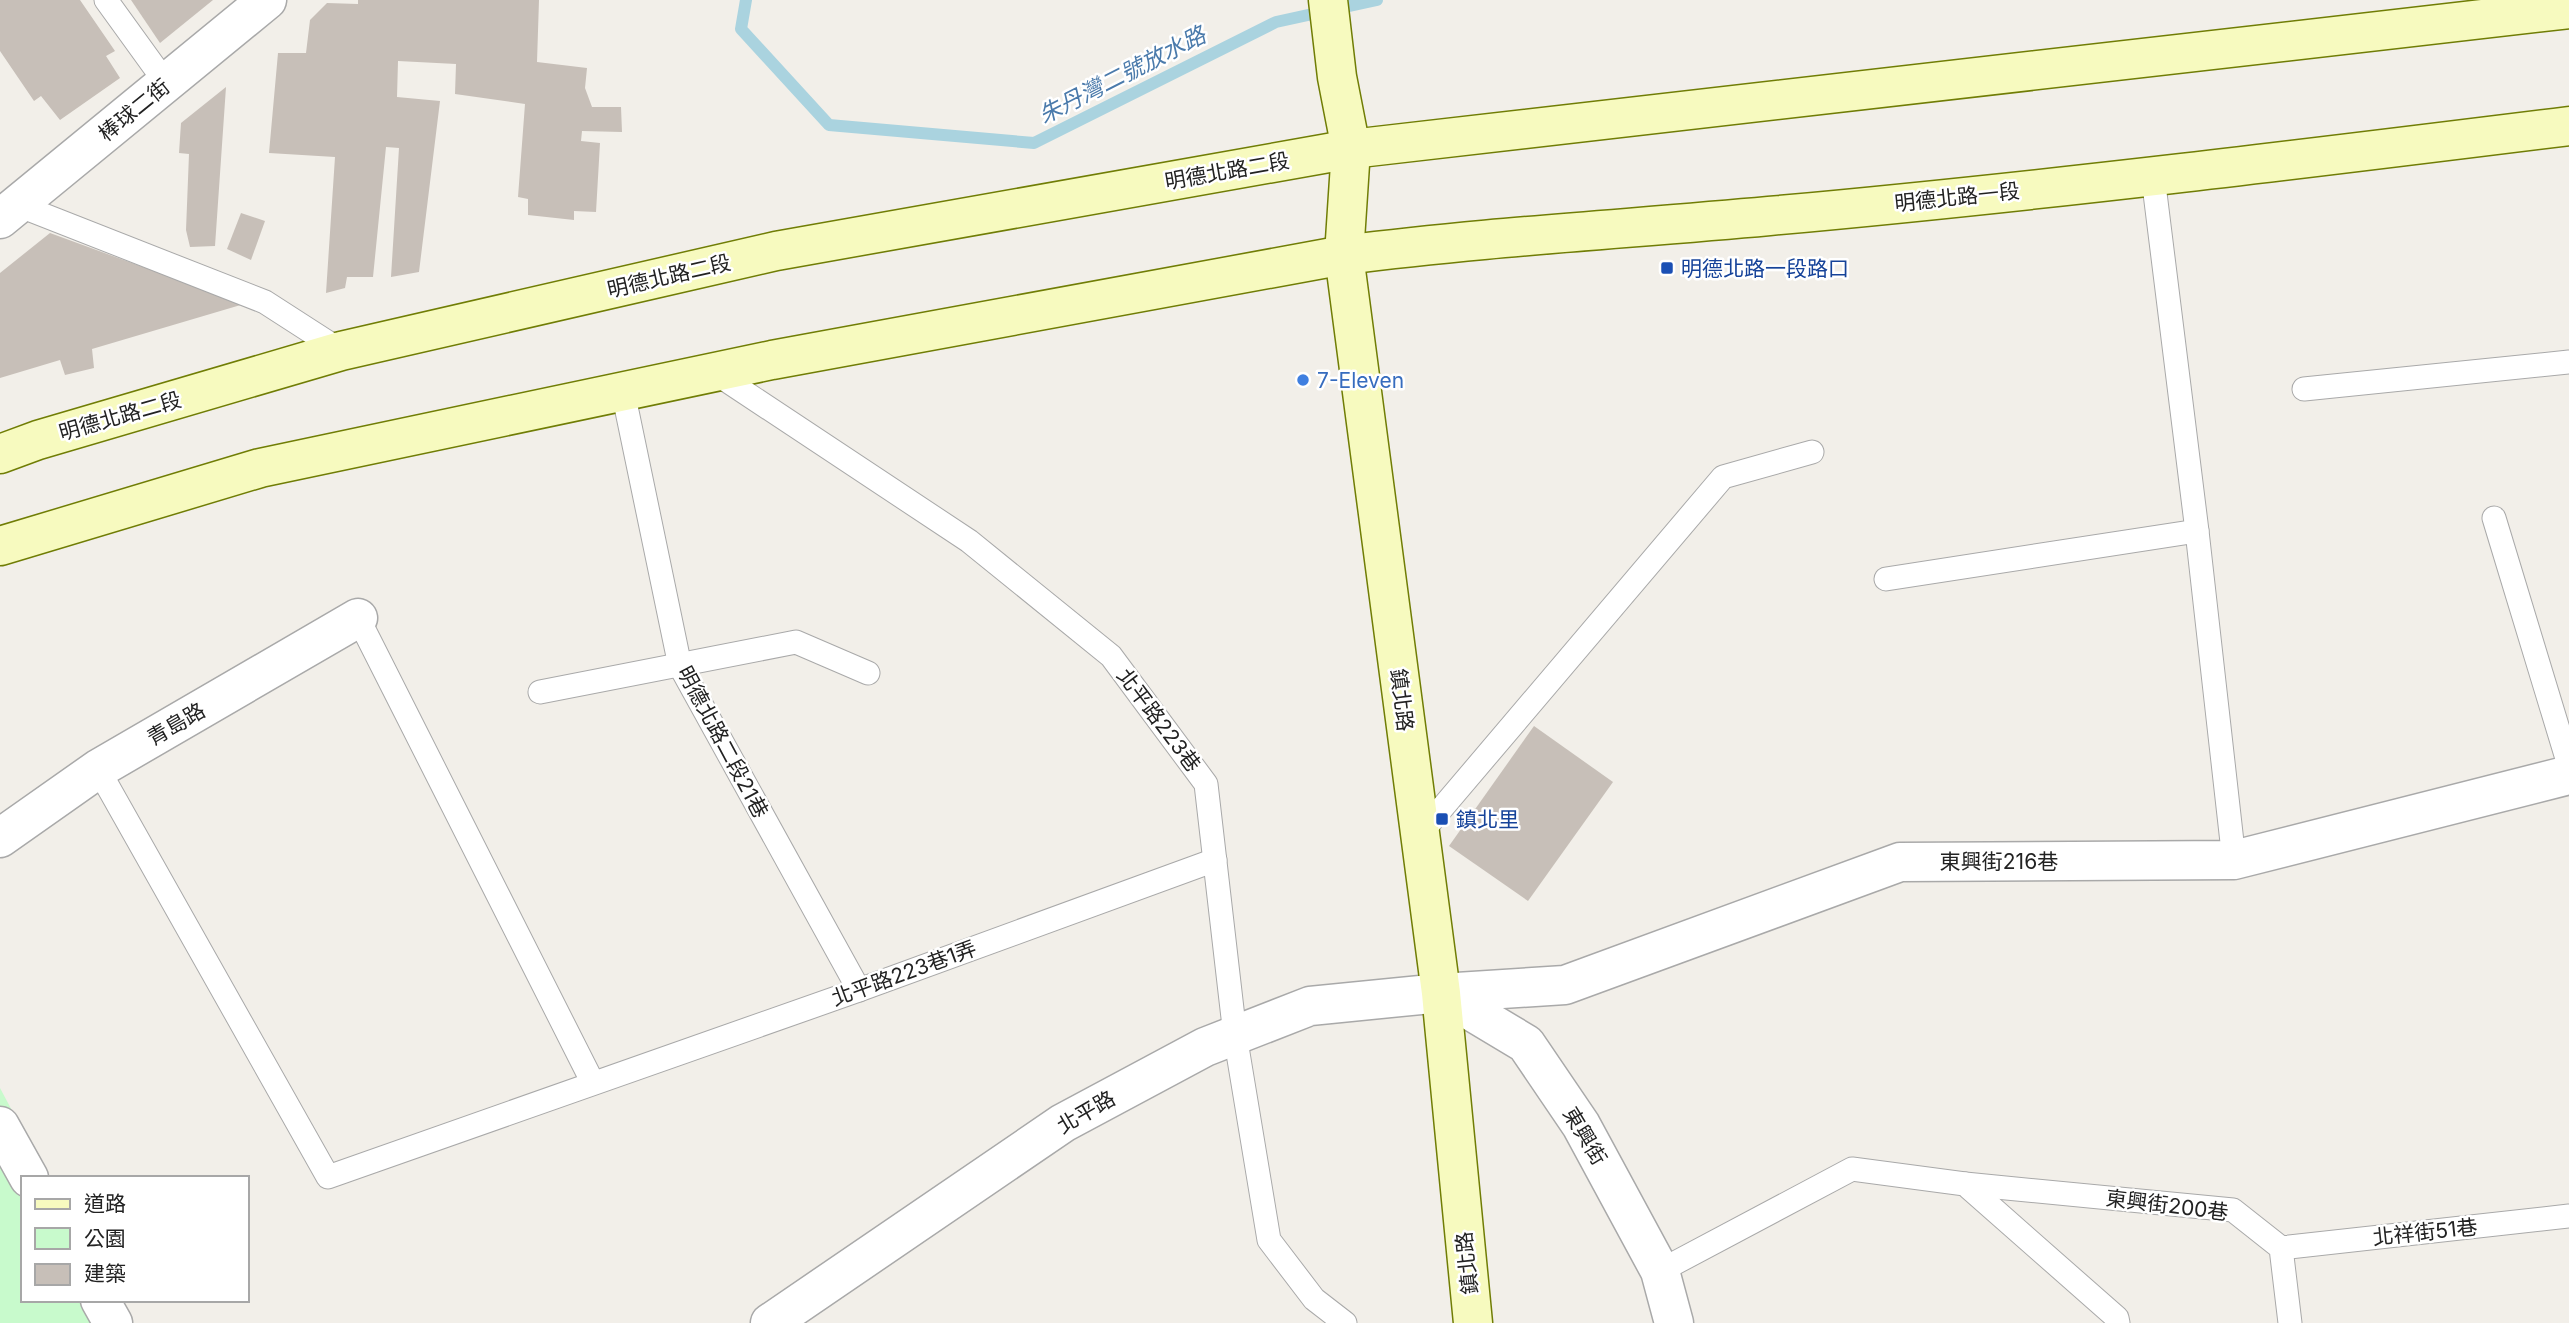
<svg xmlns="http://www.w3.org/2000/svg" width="2569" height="1323" viewBox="0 0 2569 1323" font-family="Inter,'Noto Sans TC',sans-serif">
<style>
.park{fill:#c8facc}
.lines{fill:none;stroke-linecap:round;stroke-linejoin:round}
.stream{stroke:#aad3df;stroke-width:12}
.building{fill:#c7bfb8}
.lane-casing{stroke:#a9a9a9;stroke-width:25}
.street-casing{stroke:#a9a9a9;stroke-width:41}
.secondary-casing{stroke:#707d05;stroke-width:41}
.lane{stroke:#fff;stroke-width:23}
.street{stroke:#fff;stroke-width:38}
.secondary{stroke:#f7fabf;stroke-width:38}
.transit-dot{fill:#1a4fb4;stroke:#fff;stroke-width:2.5}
.shop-dot{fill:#3f7fe0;stroke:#fff;stroke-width:2.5}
.labels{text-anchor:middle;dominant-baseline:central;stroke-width:5;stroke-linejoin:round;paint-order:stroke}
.street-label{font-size:21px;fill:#222;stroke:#fff}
.transit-label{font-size:21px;fill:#164399;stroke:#fff;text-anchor:start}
.shop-label{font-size:21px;fill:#366cbe;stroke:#fff;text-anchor:start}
.water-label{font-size:23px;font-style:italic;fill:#4a7aab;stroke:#fff}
</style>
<rect width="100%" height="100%" fill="#f2efe9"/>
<polygon class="park" points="0,1088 48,1178 23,1178 23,1300 113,1300 125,1323 0,1323"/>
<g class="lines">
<polyline class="stream" points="746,0 741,29 829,125 1034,143 1276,22 1377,0"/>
</g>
<g class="building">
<polygon points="0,0 80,0 115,51 106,56 120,78 60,120 41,96 34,101 0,51"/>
<polygon points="131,0 213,0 160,43"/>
<polygon points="358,0 539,0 537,62 587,68 585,88 592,107 621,107 622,132 582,131 581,141 600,143 596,212 574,211 574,220 528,215 528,199 518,197 525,104 455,94 456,64 398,61 397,97 440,101 419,272 391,277 399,148 386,147 373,277 347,277 345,288 326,293 335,157 269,153 278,53 306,53 310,20 327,3 358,4"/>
<polygon points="226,87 215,246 190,247 186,230 189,154 179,153 181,123"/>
<polygon points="241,213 265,221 251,260 227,249"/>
<polygon points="50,233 244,304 92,349 94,368 65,375 60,360 0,378 0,273"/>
<polygon points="1534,726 1613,782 1528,901 1449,846"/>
</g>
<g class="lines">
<defs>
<g id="lane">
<polyline points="106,0 166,83"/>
<polyline points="2153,177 2197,531 2234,860"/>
<polyline points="18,205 265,302 341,351"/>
<polyline points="714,372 969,541 1111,656 1206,784 1235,1035 1269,1240 1314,1299 1345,1323"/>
<polyline points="2304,389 2569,362"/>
<polyline points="623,392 680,666 859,990"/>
<polyline points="2494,518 2569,765"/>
<polyline points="1886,579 2197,531"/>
<polyline points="358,618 593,1083"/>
<polyline points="540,692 796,642 868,673"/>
<polyline points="98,769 328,1177 859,990 1215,860"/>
<polyline points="1420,834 1723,477 1812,452"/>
<polyline points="1965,1184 2233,1210 2281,1248 2290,1323"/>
<polyline points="2281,1248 2569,1216"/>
<polyline points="1660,1271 1852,1169 1965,1184 2117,1318 2118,1323"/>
</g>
<g id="street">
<polyline points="0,219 267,0"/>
<polyline points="0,838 98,769 358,618"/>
<polyline points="1441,993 1526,1044 1581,1125 1660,1271 1674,1323"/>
<polyline points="0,1126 29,1178"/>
<polyline points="100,1300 113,1323"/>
<polyline points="770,1323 1063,1123 1205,1047 1310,1006 1441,993 1565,985 1900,862 2234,860 2569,775"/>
</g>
<g id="secondary">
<polyline points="1328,0 1337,77 1351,149 1344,255 1441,993 1473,1323"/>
<polyline points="0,454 38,440 341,351 776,251 1351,149 2569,9"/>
<path d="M0 546 260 468 772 360 1344 255C1485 237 1627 229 1769 216 2036 192 2303 159 2569 126"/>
</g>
</defs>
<use href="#lane" class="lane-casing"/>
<use href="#street" class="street-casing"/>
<use href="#secondary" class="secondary-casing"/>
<use href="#lane" class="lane"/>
<use href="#street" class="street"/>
<use href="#secondary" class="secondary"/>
</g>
<g class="transit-dot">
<rect x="1660" y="261" width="14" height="14" rx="3.5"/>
<rect x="1435" y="812" width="14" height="14" rx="3.5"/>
</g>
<circle class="shop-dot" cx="1303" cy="380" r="7"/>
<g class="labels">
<g class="street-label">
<text transform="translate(134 110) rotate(-39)">棒球二街</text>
<text transform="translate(1227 171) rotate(-10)">明德北路二段</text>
<text transform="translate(1957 197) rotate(-6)">明德北路一段</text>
<text transform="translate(669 276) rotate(-13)">明德北路二段</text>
<text transform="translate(120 416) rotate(-16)">明德北路二段</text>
<text transform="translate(1402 700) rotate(83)">鎮北路</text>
<text transform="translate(1159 720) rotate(53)">北平路223巷</text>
<text transform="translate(176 724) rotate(-30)">青島路</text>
<text transform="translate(723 742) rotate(62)">明德北路二段21巷</text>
<text x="1999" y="861">東興街216巷</text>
<text transform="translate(904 973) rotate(-20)">北平路223巷1弄</text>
<text transform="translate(1086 1112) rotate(-30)">北平路</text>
<text transform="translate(1585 1136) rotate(59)">東興街</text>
<text transform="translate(2167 1205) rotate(7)">東興街200巷</text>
<text transform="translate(2425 1232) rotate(-6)">北祥街51巷</text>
<text transform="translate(1467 1263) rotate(-96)">鎮北路</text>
</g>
<g class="transit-label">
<text x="1681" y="268">明德北路一段路口</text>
<text x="1456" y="819">鎮北里</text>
</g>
<g class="shop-label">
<text x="1317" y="380">7-Eleven</text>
</g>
<g class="water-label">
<text transform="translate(1122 75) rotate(-27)">朱丹灣二號放水路</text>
</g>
</g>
<rect x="21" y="1176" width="228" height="126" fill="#ffffff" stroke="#a7a7a7" stroke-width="2"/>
<rect x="35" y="1199" width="35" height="10" fill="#f7fabf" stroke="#a7a7a7" stroke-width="2"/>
<text x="84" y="1211" font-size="21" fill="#222222">道路</text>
<rect x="35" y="1228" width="35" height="21" fill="#c8facc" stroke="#a7a7a7" stroke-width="2"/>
<text x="84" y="1246" font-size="21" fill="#222222">公園</text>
<rect x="35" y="1264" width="35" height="21" fill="#c7bfb8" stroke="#a7a7a7" stroke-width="2"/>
<text x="84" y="1281" font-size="21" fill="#222222">建築</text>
</svg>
